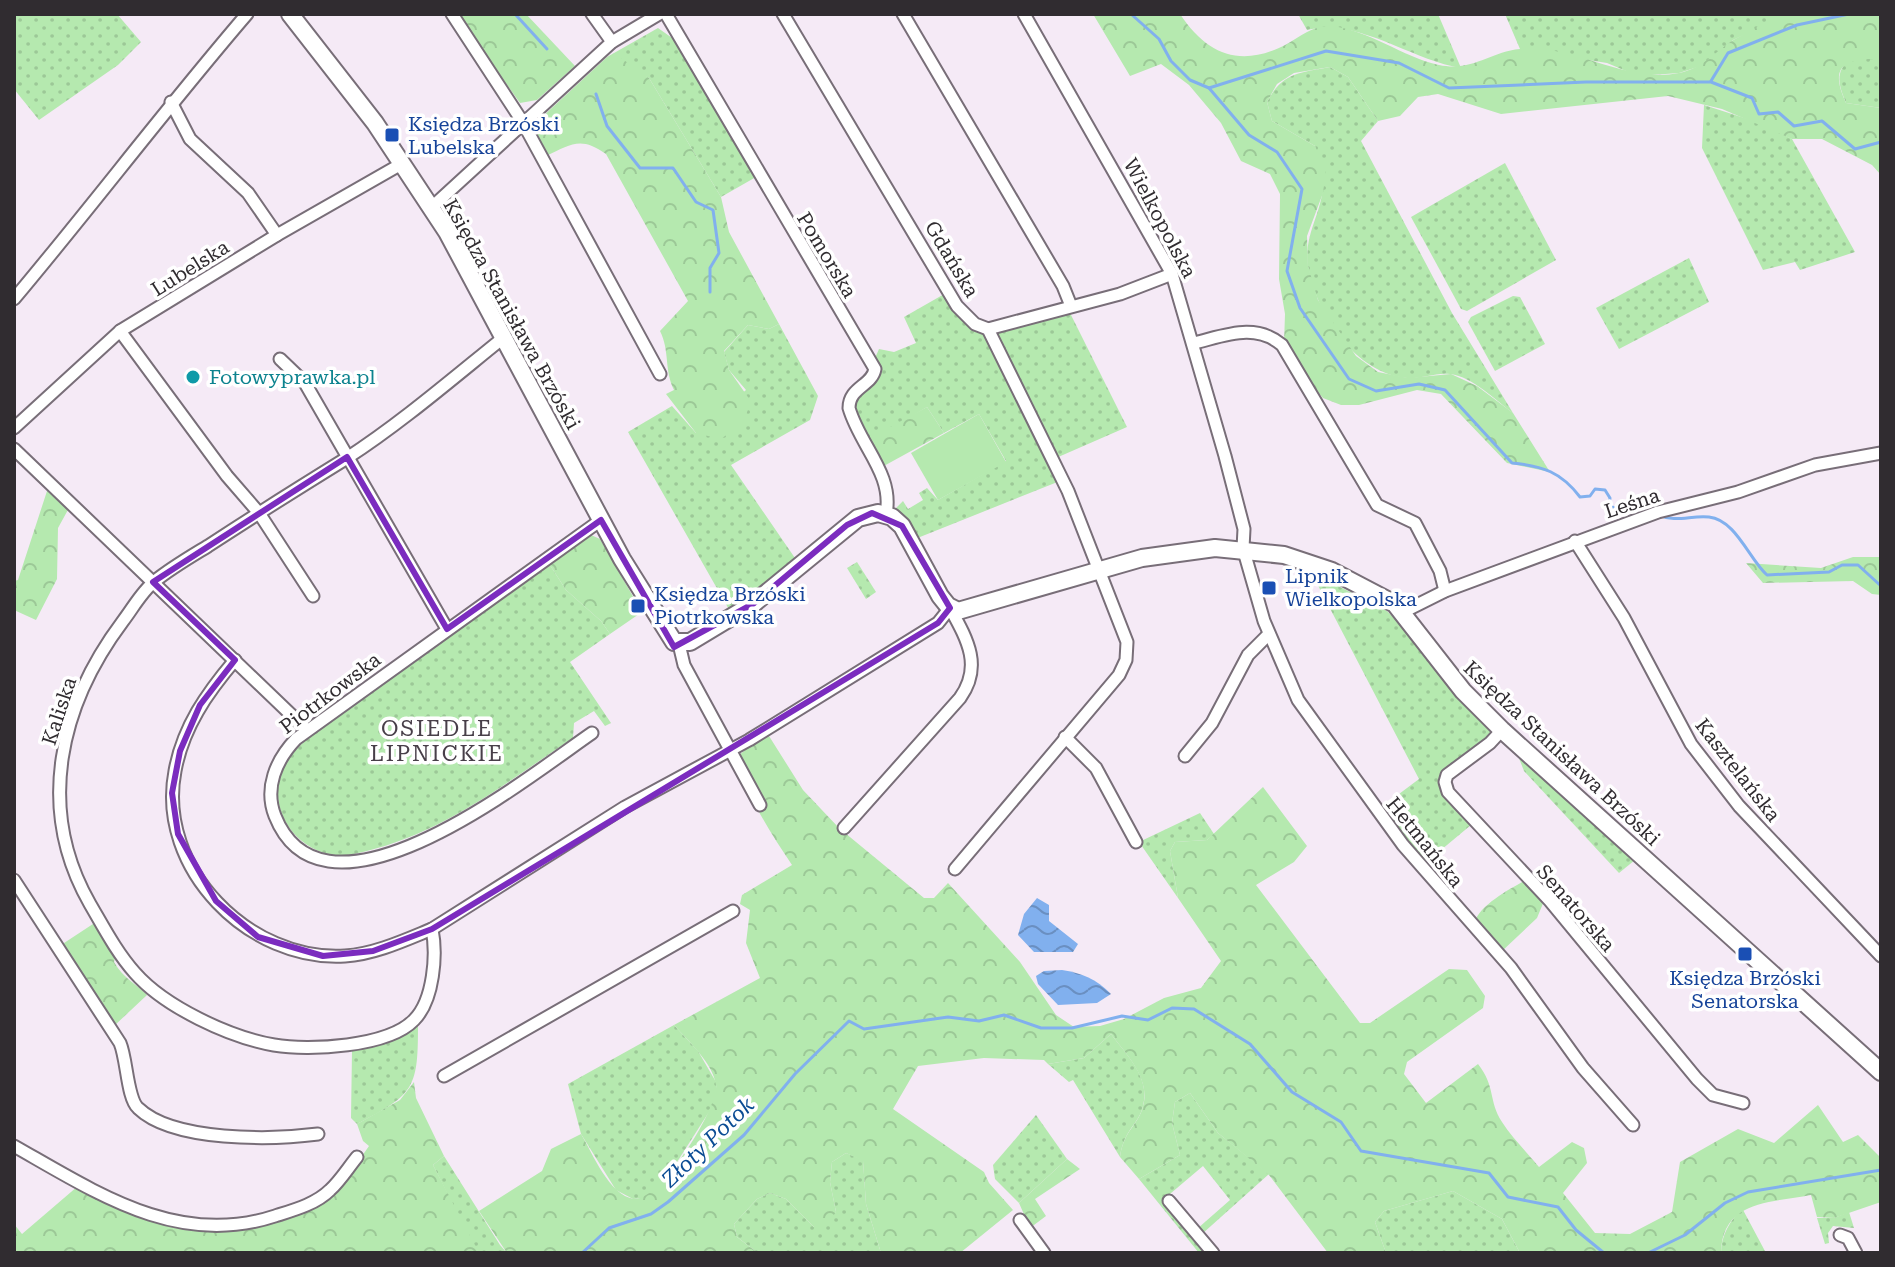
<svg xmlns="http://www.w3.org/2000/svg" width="1895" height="1267" viewBox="0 0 1895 1267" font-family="'Roboto Serif',serif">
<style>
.grass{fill:url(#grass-dots)}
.forest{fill:url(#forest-crowns)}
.pitch{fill:#b5e9af}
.water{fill:url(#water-waves)}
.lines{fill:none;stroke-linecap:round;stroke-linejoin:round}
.stream{stroke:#81b0ee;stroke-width:3}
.street-casing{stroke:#786e78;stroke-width:15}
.secondary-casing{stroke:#786e78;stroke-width:20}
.street{stroke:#fff;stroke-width:11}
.secondary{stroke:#fff;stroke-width:16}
.marked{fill:none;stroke:#7b2cbf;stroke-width:6;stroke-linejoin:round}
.transit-dot{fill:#1a4fb4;stroke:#fff;stroke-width:3}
.culture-dot{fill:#0f9aa8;stroke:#fff;stroke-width:3}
.labels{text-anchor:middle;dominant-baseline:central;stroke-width:7;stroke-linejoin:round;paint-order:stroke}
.transit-label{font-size:20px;fill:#164399;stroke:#fff;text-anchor:start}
.street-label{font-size:20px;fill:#302c30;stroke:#fff}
.culture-label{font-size:20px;fill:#0d838f;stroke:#fff;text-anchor:start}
.neighbourhood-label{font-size:22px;letter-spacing:2px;fill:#483f49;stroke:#fff}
.water-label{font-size:22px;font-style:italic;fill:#0b4c94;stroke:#fff}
</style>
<defs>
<pattern id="grass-dots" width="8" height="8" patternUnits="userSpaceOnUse" patternTransform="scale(2)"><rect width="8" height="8" fill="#b5e9af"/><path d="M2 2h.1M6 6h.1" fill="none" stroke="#9cc897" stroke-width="1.8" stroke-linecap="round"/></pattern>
<pattern id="forest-crowns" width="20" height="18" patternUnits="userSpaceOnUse" patternTransform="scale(2)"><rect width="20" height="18" fill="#b5e9af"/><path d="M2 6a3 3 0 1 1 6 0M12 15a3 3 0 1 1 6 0" fill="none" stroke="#9cc897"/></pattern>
<pattern id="water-waves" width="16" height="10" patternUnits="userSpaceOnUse" patternTransform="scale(2)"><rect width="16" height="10" fill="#81b0ee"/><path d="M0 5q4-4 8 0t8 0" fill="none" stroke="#6a8fc1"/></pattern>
</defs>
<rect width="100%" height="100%" fill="#f5eaf6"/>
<g class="grass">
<polygon points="14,14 117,14 141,42 118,65 39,120 14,89"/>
<path d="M1298 14H1438L1461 68C1410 60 1360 18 1307 30Z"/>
<polygon points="1505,14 1789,14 1733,40 1704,65 1679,73 1638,76 1607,63 1520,49"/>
<polygon points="658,28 675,40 756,177 721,197 649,78 607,57"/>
<path d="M1850 59H1881V108L1846 103C1839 86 1834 72 1850 59Z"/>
<path d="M1330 67 1348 77 1378 121 1361 141 1452 313 1513 413C1495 400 1473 377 1450 374 1437 372 1421 379 1407 378 1356 374 1316 314 1308 266 1304 238 1317 221 1322 195 1324 181 1317 161 1315 146L1272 121 1267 102C1283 72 1299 73 1330 67Z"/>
<polygon points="1704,105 1760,123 1792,139 1855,252 1800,270 1795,262 1763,270 1702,148"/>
<polygon points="1505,163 1556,260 1467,311 1461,309 1411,217"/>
<polygon points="1689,258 1709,302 1619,349 1596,308"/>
<polygon points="946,293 970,325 986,335 1060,481 915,539 893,511 903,501 908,509 923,500 919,493 927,488 938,500 1006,461 979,414 944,433 927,407 868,443 853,408 879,349 894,352 916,343 904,317"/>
<polygon points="1513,296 1520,297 1545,344 1495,371 1468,322 1471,317"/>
<polygon points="1069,311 1127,427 1056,458 997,336 998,331"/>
<polygon points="779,324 818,396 810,420 731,465 797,561 731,613 628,432 672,406 696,433 746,390 729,370 724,352 748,325 769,329"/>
<path d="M548 562 566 590 601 621 610 634 570 662 611 723 605 726 594 711 574 723 573 738C501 786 440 836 354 854 307 864 264 816 282 771 291 748 314 734 333 720L332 717Z"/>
<polygon points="857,562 876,592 866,599 847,568"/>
<polygon points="1311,572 1387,611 1414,639 1453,693 1496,734 1456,762 1445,794 1471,825 1423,865 1379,809 1419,779"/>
<polygon points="1517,753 1635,860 1619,873 1524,771"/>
<polygon points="1200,813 1214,834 1207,840 1175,842 1170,851 1178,898 1139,842"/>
<path d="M418 1022C418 1087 416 1094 357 1124L351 1118 352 1050 390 1037Z"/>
<polygon points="674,1025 698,1051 716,1082 716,1101 663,1184 646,1198 633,1199 616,1190 581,1134 568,1084"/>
<path d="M1111 1034C1126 1054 1151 1078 1143 1106 1139 1124 1124 1129 1120 1157L1073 1080 1069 1082 1048 1064 1084 1058Z"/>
<polygon points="1190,1093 1218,1133 1269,1174 1202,1234 1197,1229 1230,1200 1203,1166 1164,1199 1209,1253 1199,1253 1139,1179 1180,1155 1172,1123 1175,1102"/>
<polygon points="1036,1115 1067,1159 1019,1203 995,1179 993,1165"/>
<polygon points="846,1153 863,1160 866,1204 881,1253 758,1253 737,1237 734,1224 757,1199 770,1193 786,1199 814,1227 836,1212 830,1182 832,1162"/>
<polygon points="444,1156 500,1245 507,1253 479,1253 473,1245 433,1165"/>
<polygon points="1453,1191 1502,1219 1520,1253 1386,1253 1375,1222 1384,1211"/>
<path d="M1742 1208 1766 1253H1721C1721 1235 1730 1221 1742 1208Z"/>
<polygon points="1849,1212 1854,1228 1833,1226 1828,1233 1829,1243 1825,1244 1817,1218 1834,1218"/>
</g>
<g class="forest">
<polygon points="456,14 526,14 575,66 537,100 520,103"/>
<path d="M1093 14H1180C1208 56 1242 68 1287 44 1301 36 1313 25 1331 26 1370 30 1402 57 1439 65 1473 72 1489 52 1520 49 1573 43 1625 84 1679 73 1704 68 1715 51 1735 39 1750 31 1773 17 1790 14 1819 9 1852 14 1881 14V59C1846 59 1828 64 1846 103L1881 108V175L1872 165 1822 139H1792L1722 109 1668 96 1501 114 1438 94 1418 97 1400 116 1378 121 1348 77 1330 67 1294 73 1277 84 1267 102 1272 121 1315 146 1326 170 1323 193 1307 236 1308 266 1318 300 1356 356 1378 372 1408 378 1451 374 1477 386 1513 413 1550 472 1507 463 1441 394 1417 390 1359 405H1341L1323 398 1312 386 1284 343 1285 314 1279 279 1280 194 1270 174 1241 161 1221 123 1189 85 1161 64 1130 76Z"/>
<path d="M607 57 621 58 649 78 721 197 729 232 779 324 769 329 748 325 724 351 729 370 750 400C747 421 738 429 720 439L696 433 666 394 674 390C664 370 670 351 660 331L688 301 606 154C581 136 571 144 546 156L535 135 542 117Z"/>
<polygon points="927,407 944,433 882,467 868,443 870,438"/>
<polygon points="48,488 69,508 58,528 57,579 36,620 14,610 14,581 18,580"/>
<polygon points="591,535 600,539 642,612 610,634 601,621 566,590 548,562 576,542 579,544"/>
<polygon points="1853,557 1881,557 1881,595 1872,594 1853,581 1763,583 1746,563 1821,568"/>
<path d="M763 735 769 736 803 790 839 828 924 898H934L948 883 1020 962 1056 1015 1074 1027 1100 1026 1124 1019 1164 998 1201 988 1221 961 1178 898 1170 851 1175 842 1207 840 1263 787 1307 846 1294 862 1256 885 1360 1023H1370L1449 969 1467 970 1485 996 1483 1008 1407 1062 1404 1074 1426 1103 1478 1064C1496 1087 1488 1100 1502 1122 1512 1138 1527 1152 1539 1167L1572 1142 1584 1148 1587 1163 1563 1193 1595 1233 1630 1234 1672 1212 1680 1162 1738 1129 1774 1143 1818 1105 1843 1142 1858 1135 1881 1158V1202L1834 1218 1817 1217 1811 1195C1771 1203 1722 1200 1721 1253H1520L1502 1219 1453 1191 1384 1211 1375 1222 1386 1253H1328L1269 1175 1218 1133 1190 1093 1175 1102 1172 1123 1180 1155 1139 1179 1120 1157C1124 1129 1139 1125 1143 1106 1151 1079 1126 1054 1111 1034L1084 1058 1048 1064 1044 1060 984 1058 918 1066 893 1109 984 1172 989 1183 1013 1210 960 1253H881L866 1204 863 1161 846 1153 832 1162 830 1182 836 1212 825 1227H814L786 1199 770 1193 757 1199 734 1224 737 1237 758 1253H507L479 1211 542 1171 551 1149 581 1134C593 1154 609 1195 634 1199 659 1202 719 1108 716 1085 713 1063 688 1041 674 1025L760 978 746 943 750 910 740 904 742 895 792 865C769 830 747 798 738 756Z"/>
<path d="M1524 881 1544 901 1537 918 1501 952 1474 923C1480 905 1508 890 1524 881Z"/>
<path d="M96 922 116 954 114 962C123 978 135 983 147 995L114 1026 61 945Z"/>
<path d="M414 1082 416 1098 444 1156 433 1165 479 1253H14V1224L22 1234 78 1186C147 1217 193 1245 271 1223 291 1217 315 1209 332 1195 346 1182 358 1161 369 1146L363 1141 357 1124 400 1100Z"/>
<polygon points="1067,1159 1080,1169 1035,1199 1046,1216 1030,1228 1019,1203"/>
</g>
<polygon class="pitch" points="979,414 1006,462 938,500 911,453"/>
<g class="water">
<polygon points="1037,898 1049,905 1049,921 1078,944 1073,952 1034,952 1018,935 1024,914"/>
<path d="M1062 970C1082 973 1096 979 1111 994L1097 1003 1058 1005 1038 984 1036 976 1044 971Z"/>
</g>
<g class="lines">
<g class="stream">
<polyline points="515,14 547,49"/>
<path d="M1131 14 1159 39 1171 61 1190 80 1209 88 1249 135 1277 152 1302 189 1287 271 1300 308 1349 379 1376 391 1419 384 1445 390 1512 463C1543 466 1561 472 1580 497L1590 496 1595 489 1605 490 1610 498 1609 505 1620 511 1637 505 1648 510"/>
<polyline points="1711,81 1728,53 1797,25 1849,14"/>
<polyline points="1209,88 1326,51 1399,63 1449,88 1586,82 1711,82 1752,98 1759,114 1778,112 1794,126 1822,121 1855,149 1881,142"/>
<polyline points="596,94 607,126 640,168 673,168 696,202 713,210 719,253 710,268 710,292"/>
<path d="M1658 515C1676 523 1691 515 1709 517 1736 520 1749 559 1767 575L1829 572 1842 565H1858L1881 586"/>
<polyline points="582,1253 609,1228 651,1214 668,1202 744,1135 795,1074 849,1021 864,1029 948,1017 979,1021 1004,1015 1041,1028 1072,1028 1122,1016 1148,1020 1172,1008 1194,1009 1250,1044 1292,1092 1341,1122 1361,1151 1489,1173 1508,1197 1558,1207 1576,1230 1604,1253"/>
<polyline points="1648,1253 1685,1235 1725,1203 1748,1192 1881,1170"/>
</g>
<defs>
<g id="street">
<polyline points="452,14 522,121 660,374"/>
<polyline points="592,14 612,42"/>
<path d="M666 14 875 369C872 386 849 387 849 408 860 446 894 474 886 514"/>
<polyline points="783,14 957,306 975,324 988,329 1068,491 1127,642 1126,660 1119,675 955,869"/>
<polyline points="903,14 1063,286 1071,306"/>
<polyline points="1024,14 1172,274 1225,456 1244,529 1243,548 1264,621 1298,700 1403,845 1511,968 1583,1068 1633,1125"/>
<polyline points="171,102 190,139 248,193 277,235"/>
<polyline points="432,207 612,42 659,14"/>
<path d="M14 299C93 205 167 107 247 14"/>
<polyline points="988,329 1120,294 1172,274"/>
<polyline points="120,331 227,476 259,513 313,596"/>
<path d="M1194 343C1224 336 1255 322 1282 345L1377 505 1415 523 1440 571 1445 591"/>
<polyline points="280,359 305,383 447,629"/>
<polyline points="14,428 120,331 277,235 403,163"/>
<polyline points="14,449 307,730"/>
<polyline points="1575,541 1624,618 1691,744 1739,806 1881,956"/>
<polyline points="1403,612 1445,591 1658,512 1738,492 1815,465 1881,453"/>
<polyline points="679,644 684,665 760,805"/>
<path d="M235 660C207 693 183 727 175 771 156 869 250 962 345 956 375 954 405 940 432 929L625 807 749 740 938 623 950 608C967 639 983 666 960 698L844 828"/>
<polyline points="1502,730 1490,743 1447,775 1445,782 1448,792 1550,901 1697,1079 1713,1095 1743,1103"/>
<path d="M592 733C532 774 325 942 275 816 264 788 276 760 296 739L601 520"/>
<polyline points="1065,737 1096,768 1136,842"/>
<polyline points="1185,756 1212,723 1248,655 1269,634"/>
<path d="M14 880 120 1043C127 1059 127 1098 138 1108 173 1142 272 1140 318 1134"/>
<path d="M432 929C437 954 434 1000 414 1020 388 1047 309 1051 274 1045 229 1037 165 1007 135 973 117 953 104 928 90 904 35 808 60 705 123 621 133 608 142 591 155 581 171 568 190 557 208 546 254 516 300 487 347 458 401 423 452 379 503 338"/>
<polyline points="444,1076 733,911"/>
<path d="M14 1146C97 1193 178 1248 275 1216 294 1210 316 1204 330 1190 340 1181 348 1168 357 1157"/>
<polyline points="1169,1201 1213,1253"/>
<polyline points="1020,1220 1044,1253"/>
<polyline points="1840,1235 1848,1238 1856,1253"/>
</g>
<polyline id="secondary" points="290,14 375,123 447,232 622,559 674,642 690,642 753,604 858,518 878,513 892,517 902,526 940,596 948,606 958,611 1142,558 1215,548 1284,555 1332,571 1395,604 1463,691 1502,730 1881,1072"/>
</defs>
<use href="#street" class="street-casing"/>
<use href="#secondary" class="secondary-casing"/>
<use href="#street" class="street"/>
<use href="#secondary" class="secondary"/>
</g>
<path class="marked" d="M347 457 447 629 601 520 674 647 753 604 847 525 872 513 902 526 950 608 938 623 432 929 373 951 323 956 258 937 216 901 178 834 172 793 180 751 200 705 235 660 153 582Z"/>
<g class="transit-dot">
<rect x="384" y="127" width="16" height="16" rx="4"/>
<rect x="1261" y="580" width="16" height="16" rx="4"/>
<rect x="630" y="598" width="16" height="16" rx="4"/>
<rect x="1737" y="946" width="16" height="16" rx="4"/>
</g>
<circle class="culture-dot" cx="193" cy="377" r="8"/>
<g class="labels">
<g class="transit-label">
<text x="408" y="124">Księdza Brzóski<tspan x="408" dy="23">Lubelska</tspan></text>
<text x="1285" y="576">Lipnik<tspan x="1285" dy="23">Wielkopolska</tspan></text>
<text x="654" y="594">Księdza Brzóski<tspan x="654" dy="23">Piotrkowska</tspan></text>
<text x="1745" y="978" text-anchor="middle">Księdza Brzóski<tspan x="1745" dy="23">Senatorska</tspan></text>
</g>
<g class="street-label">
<text transform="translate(1160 218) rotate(62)">Wielkopolska</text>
<text transform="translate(827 255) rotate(59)">Pomorska</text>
<text transform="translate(952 259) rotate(59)">Gdańska</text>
<text transform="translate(190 268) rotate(-32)">Lubelska</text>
<text transform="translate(512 314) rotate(61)">Księdza Stanisława Brzóski</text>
<text transform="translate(1632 503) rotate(-18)">Leśna</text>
<text transform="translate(330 693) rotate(-37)">Piotrkowska</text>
<text transform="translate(59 711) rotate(-72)">Kaliska</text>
<text transform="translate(1562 753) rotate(43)">Księdza Stanisława Brzóski</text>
<text transform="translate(1738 770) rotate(52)">Kasztelańska</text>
<text transform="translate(1425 842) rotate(51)">Hetmańska</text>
<text transform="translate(1576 908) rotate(49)">Senatorska</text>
</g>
<g class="culture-label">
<text x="209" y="377">Fotowyprawka.pl</text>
</g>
<g class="neighbourhood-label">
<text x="437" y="728">OSIEDLE<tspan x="437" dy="25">LIPNICKIE</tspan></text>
</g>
<g class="water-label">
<text transform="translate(708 1142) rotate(-44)">Złoty Potok</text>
</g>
</g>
<rect width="1895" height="1267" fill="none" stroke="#302c30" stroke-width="32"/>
</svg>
